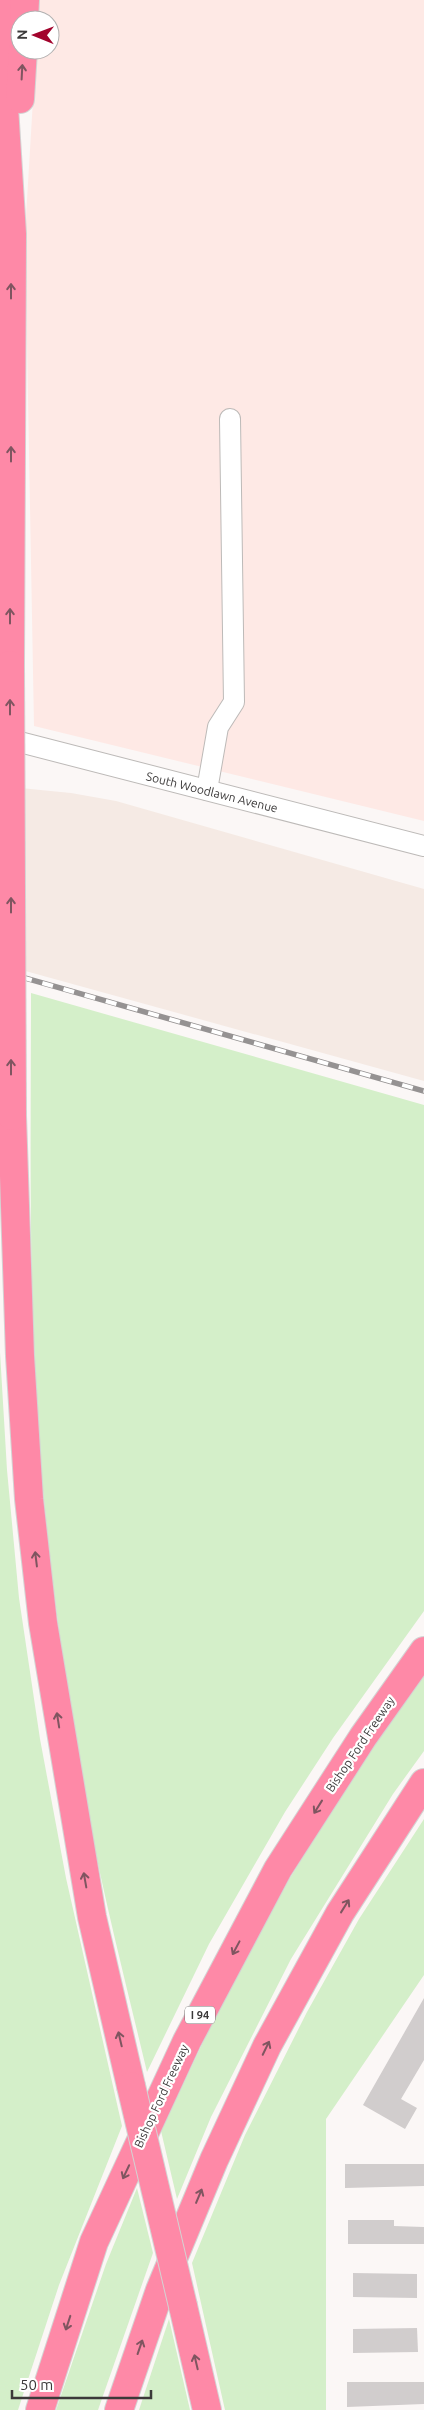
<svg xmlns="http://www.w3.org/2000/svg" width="424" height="2410" viewBox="0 0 424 2410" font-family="Ubuntu,sans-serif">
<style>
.built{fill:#f5eae4}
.education{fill:#fee9e5}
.green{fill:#d4efc9}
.building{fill:#d1cdcd}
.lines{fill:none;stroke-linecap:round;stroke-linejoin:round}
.minor-casing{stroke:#bdbab8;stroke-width:22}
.highway-casing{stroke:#d4d3d3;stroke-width:30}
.minor{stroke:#fff;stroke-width:20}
.highway{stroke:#fe89a7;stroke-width:28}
.rail-casing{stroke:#959292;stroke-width:5.5}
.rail{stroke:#fff;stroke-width:4;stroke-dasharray:11;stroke-linecap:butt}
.highway-bridge-casing{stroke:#d4d3d3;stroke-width:30;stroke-linecap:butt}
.highway-bridge{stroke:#fe89a7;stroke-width:28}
.oneway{stroke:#7f5560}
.labels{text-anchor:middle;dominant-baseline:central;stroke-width:4.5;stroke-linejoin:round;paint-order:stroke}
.shield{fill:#fff;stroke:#767474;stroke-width:1}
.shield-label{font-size:11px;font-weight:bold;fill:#3b3939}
.street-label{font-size:12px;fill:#3b3939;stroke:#fff}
</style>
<rect width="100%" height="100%" fill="#fbf7f6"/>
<polygon class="built" points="0,786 71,793 116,801 424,889 424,1081 0,964"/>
<polygon class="education" points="38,0 424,0 424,821 34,726 25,233 36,50 50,50 50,20 37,20"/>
<g class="green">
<path d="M31 993 424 1105V1611L333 1738 285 1812 209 1944 147 2072C121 1963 93 1856 76 1746 59 1643 47 1540 38 1436 36 1405 35 1374 34 1343 29 1226 31 1110 31 993Z"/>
<polygon points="0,1352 7,1470 19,1598 40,1739 66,1878 122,2126 59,2285 18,2410 0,2410"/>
<polygon points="424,1674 424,1751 393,1794 291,1959 211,2117 177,2199 161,2131 221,2004 290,1878 351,1779"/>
<polygon points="424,1819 424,1975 326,2119 326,2410 225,2410 192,2263 245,2135 307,2012 359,1919"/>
<polygon points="137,2188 153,2253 98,2410 56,2410 106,2264"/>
<polygon points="169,2319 190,2410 139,2410"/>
</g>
<g class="building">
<polygon points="424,1998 424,2060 401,2099 417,2108 405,2129 363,2105"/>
<polygon points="345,2164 424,2164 424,2186 345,2188"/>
<polygon points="348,2220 394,2220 394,2226 424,2227 424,2244 348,2244"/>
<polygon points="353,2273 417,2274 417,2298 353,2297"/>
<polygon points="417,2328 418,2352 353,2353 353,2329"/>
<polygon points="347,2382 424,2382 424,2404 347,2407"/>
</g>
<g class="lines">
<defs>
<g id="minor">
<polyline points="0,737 424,846"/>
<polyline points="207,790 218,727 234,702 230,419"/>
</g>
<g id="highway">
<polyline points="3,0 3,91 12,234 10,665"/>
<polyline points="24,20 25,0"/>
<polyline points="20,99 23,50"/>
<polyline points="12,1116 20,1356 29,1499 43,1623 92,1917 131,2086"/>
<polyline points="183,2306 207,2410"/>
<polyline points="40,2410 94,2242 187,2041 278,1869 363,1737 424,1651"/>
<polyline points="119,2410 160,2290 214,2160 267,2046 340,1913 424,1783"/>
</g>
</defs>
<use href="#minor" class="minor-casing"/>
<use href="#highway" class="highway-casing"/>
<use href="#minor" class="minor"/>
<use href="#highway" class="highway"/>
<defs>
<polyline id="rail" points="0,971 424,1091"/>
</defs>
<use href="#rail" class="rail-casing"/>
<use href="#rail" class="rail"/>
<defs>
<g id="highway-bridge">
<polyline points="10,665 12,1116"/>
<polyline points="131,2086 183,2306"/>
</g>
</defs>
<use href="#highway-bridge" class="highway-bridge-casing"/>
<use href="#highway-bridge" class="highway-bridge"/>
</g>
<defs><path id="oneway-shaft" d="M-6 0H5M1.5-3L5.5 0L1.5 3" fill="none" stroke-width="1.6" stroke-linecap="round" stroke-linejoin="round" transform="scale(1.25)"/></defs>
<g class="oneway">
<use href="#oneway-shaft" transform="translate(22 72) rotate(-87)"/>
<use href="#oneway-shaft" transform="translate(11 291) rotate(-90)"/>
<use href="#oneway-shaft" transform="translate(11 454) rotate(-90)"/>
<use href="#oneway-shaft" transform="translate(10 616) rotate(-90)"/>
<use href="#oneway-shaft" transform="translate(10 707) rotate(-90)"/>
<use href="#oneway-shaft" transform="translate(11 905) rotate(-90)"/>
<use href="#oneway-shaft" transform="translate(11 1067) rotate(-90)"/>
<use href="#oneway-shaft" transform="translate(36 1559) rotate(-97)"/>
<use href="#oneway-shaft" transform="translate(58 1720) rotate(-99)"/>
<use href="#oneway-shaft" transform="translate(318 1807) rotate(122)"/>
<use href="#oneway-shaft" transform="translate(85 1880) rotate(-100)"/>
<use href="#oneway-shaft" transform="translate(345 1906) rotate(-58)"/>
<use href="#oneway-shaft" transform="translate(236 1948) rotate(118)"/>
<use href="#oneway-shaft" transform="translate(120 2039) rotate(-103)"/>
<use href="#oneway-shaft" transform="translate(266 2048) rotate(-64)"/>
<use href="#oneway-shaft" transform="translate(126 2172) rotate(115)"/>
<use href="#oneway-shaft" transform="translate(199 2196) rotate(-67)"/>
<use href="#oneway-shaft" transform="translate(68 2323) rotate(108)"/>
<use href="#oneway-shaft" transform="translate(140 2347) rotate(-71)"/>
<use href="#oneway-shaft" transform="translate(196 2362) rotate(-103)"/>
</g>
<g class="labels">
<rect class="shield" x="185" y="2006.5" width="30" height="17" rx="4"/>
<g class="shield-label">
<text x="200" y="2015">I 94</text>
</g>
<g class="street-label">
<text transform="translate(212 792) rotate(14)">South Woodlawn Avenue</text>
<text transform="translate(360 1744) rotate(-56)">Bishop Ford Freeway</text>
<text transform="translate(161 2096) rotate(-65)">Bishop Ford Freeway</text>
</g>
</g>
<g transform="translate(35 35) rotate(271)"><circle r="24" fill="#ffffff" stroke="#b1b0b0"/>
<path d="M0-4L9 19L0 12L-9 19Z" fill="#a2032c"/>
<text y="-8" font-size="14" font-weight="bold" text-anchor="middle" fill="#3b3939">N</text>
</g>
<path d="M12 2390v8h139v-8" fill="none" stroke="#3b3939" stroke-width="2.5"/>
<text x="20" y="2390" font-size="15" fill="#3b3939" stroke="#ffffff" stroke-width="4" paint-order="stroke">50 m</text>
</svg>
